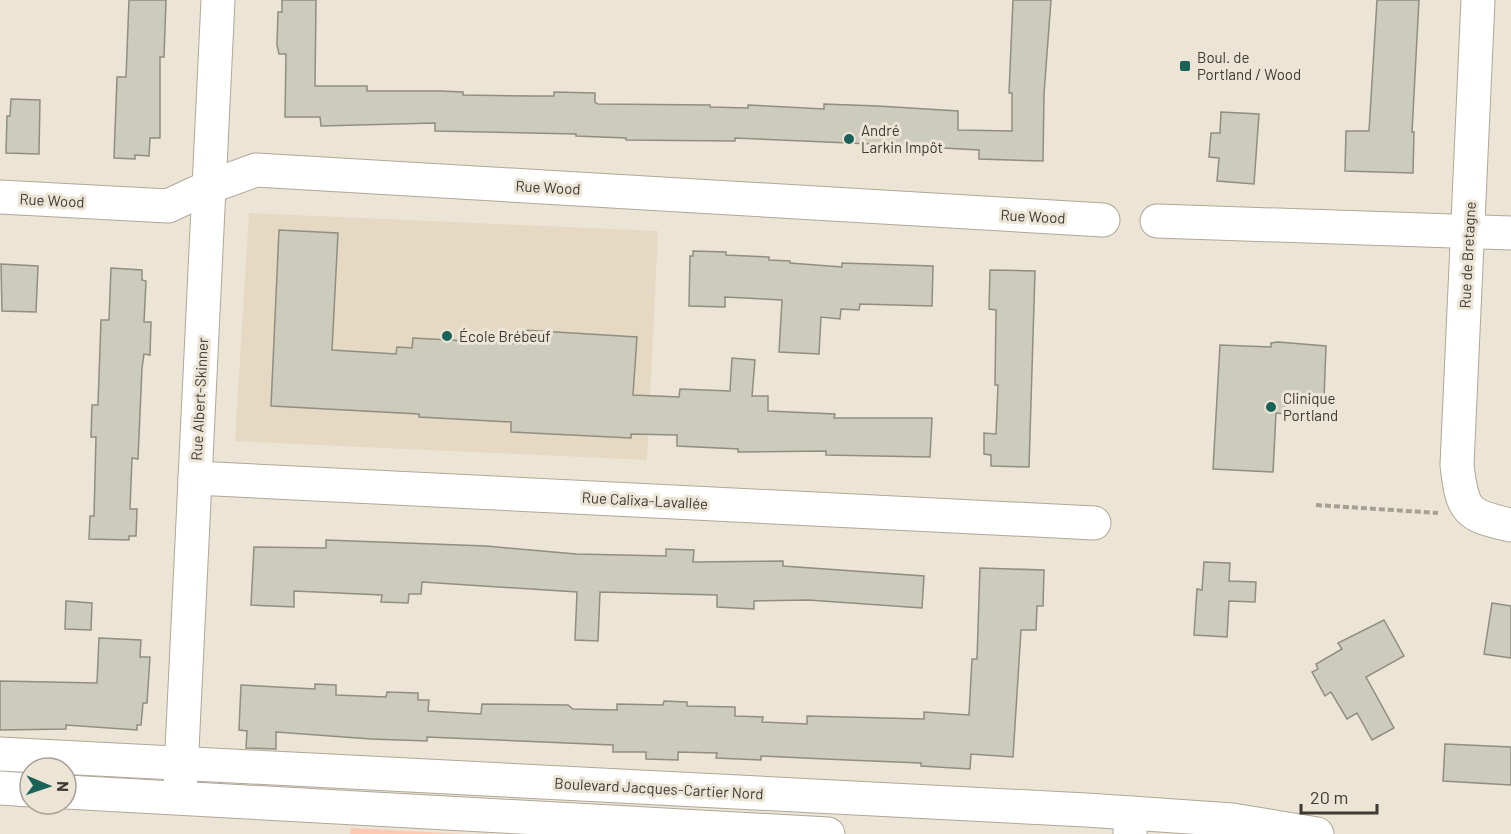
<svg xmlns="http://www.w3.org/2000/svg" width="1511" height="834" viewBox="0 0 1511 834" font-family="Barlow,sans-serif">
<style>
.built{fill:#e5d9c4}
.green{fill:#fec8b3}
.building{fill:#cdcbbc;stroke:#908e80;stroke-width:1.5}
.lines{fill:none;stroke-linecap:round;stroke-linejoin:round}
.minor-casing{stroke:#afa799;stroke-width:35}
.major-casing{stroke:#afa799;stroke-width:35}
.path{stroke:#a6a094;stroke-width:4;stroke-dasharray:6 3;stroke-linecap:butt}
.minor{stroke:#fff;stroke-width:33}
.major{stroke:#fff;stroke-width:33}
.poi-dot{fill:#186259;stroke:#ece4d5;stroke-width:2}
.labels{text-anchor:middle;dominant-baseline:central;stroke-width:6;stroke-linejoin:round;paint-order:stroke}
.poi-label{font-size:15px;fill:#3d3a34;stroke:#ece4d5;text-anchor:start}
.street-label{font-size:15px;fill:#3d3a34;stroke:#ece4d5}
</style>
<rect width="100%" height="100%" fill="#ece4d5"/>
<polygon class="built" points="249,213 658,231 647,460 235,441"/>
<polygon class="green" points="351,828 465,834 350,834"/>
<g class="building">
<polygon points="129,0 166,0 164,57 160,57 160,138 150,138 149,156 135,155 135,159 114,158 117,77 126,77"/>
<polygon points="282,0 316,0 315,86 367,86 367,91 441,91 463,92 463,95 534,96 554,96 554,92 595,93 595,102 598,104 710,105 710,107 748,108 748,105 824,109 824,104 878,106 958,111 958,130 1012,131 1012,93 1009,93 1013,0 1051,0 1044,94 1043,161 979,159 979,150 872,144 735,138 735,141 626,140 626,138 576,136 576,134 435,131 435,123 321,126 320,117 285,117 286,54 279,54 277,45 278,12 282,12"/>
<polygon points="1377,0 1419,0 1412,132 1414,132 1413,173 1345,171 1346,131 1369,131"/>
<polygon points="11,99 40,100 39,154 6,153 7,116 10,116"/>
<polygon points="1221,112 1259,114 1254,184 1217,181 1219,158 1209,157 1211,133 1220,133"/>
<polygon points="279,230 338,233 332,350 396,354 397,347 412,348 413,338 524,344 524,330 637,337 633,395 679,397 680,389 730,391 732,358 755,360 752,396 768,396 768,411 835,414 834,418 932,418 930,457 826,455 826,451 738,452 738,449 677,446 677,435 631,434 631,438 511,432 511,422 419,417 419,414 271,406"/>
<polygon points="693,251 726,252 726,255 769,257 769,260 790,261 790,263 842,267 842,263 933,266 932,306 860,304 859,310 841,309 840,319 821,317 819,354 779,352 782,300 725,297 725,307 689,306 690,256 693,256"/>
<polygon points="1,264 38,266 36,312 2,311"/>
<polygon points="111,268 142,270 142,280 146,281 144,322 151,322 150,355 144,354 142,368 138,459 132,458 130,509 137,509 136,536 129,536 129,540 89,539 90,516 94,516 96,437 91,437 92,405 98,405 101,320 109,320"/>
<polygon points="990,270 1035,271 1029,467 991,466 991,455 984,454 984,433 996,434 998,385 995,385 996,310 989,309"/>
<polygon points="1278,342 1326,346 1324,399 1285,398 1284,414 1276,413 1273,472 1213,469 1220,345 1271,347 1271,343"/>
<polygon points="326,540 486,546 576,554 666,556 666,549 694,550 693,562 783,561 783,566 924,576 922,608 808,600 754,601 754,609 717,607 717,595 600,592 598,641 575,640 577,592 422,582 421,594 409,594 408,603 381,602 382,595 294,591 294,607 251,605 254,547 326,548"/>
<polygon points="1204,562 1230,563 1229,581 1256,582 1255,602 1229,601 1227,637 1194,635 1197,589 1202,590"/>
<polygon points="980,568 1044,570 1043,606 1037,606 1036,630 1021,630 1013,757 971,754 970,769 921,766 921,763 847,760 761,756 761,760 716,758 717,753 678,752 678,760 646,759 646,752 613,752 613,745 427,737 427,741 371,739 276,732 276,749 246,748 247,731 239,730 241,685 315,689 315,684 336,685 336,695 386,697 387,692 418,693 418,700 429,700 428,711 481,714 482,704 568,705 573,709 617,710 617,704 663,705 664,701 687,702 687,706 735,707 735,716 763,717 762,722 807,724 807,716 924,719 924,712 969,715 972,659 977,659"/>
<polygon points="66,601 92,603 91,630 65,629"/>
<polygon points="1492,603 1511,606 1511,658 1484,654"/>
<polygon points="1384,620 1404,656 1366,677 1394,728 1372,740 1357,713 1347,719 1331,692 1325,696 1312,672 1318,669 1316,664 1342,649 1338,643"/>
<polygon points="99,638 141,640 140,657 150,657 147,703 143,703 141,725 137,725 137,730 66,725 66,729 0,730 0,681 97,683"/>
<polygon points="1445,744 1511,747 1511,785 1443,781"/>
</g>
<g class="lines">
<defs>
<g id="minor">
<path d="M1478 0 1457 465C1462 510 1466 516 1511 525"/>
<polyline points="0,197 168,206 209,187 256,170 1103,220"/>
<polyline points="1157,221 1511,233"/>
<polyline points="195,478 1094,523"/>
<polyline points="180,792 218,0"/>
<polyline points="1131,813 1232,820 1317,834"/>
</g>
<g id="major">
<polyline points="0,754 1086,810 1131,813 1130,834"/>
<polyline points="0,788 30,790"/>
<polyline points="66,792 828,834"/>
</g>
</defs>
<use href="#minor" class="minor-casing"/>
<use href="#major" class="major-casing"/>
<polyline class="path" points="1316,505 1438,513"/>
<use href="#minor" class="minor"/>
<use href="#major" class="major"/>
</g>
<g class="poi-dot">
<rect x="1179" y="60" width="12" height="12" rx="3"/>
<circle cx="849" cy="139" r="6"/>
<circle cx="447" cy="336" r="6"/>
<circle cx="1271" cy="407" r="6"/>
</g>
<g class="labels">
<g class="poi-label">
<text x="1197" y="57">Boul. de<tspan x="1197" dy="17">Portland / Wood</tspan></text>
<text x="861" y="130">André<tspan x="861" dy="17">Larkin Impôt</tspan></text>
<text x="459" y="336">École Brébeuf</text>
<text x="1283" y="398">Clinique<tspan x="1283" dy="17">Portland</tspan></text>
</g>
<g class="street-label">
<text transform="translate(548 187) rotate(3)">Rue Wood</text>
<text transform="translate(52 200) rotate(3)">Rue Wood</text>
<text transform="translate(1033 216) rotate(3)">Rue Wood</text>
<text transform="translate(1467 255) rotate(-87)">Rue de Bretagne</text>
<text transform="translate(199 399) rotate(-87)">Rue Albert-Skinner</text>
<text transform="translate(645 500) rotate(3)">Rue Calixa-Lavallée</text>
<text transform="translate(659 788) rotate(3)">Boulevard Jacques-Cartier Nord</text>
</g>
</g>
<g transform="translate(48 786) rotate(92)"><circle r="28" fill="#ece4d5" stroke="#a6a095" stroke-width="1.5"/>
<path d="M0-4.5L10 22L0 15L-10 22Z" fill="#186259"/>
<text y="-9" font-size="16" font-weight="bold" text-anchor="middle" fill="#3d3a34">N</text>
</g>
<path d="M1301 804v9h76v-9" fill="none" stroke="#3d3a34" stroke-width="3"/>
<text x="1310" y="804" font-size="18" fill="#3d3a34" stroke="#ece4d5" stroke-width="4.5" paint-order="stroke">20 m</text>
</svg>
